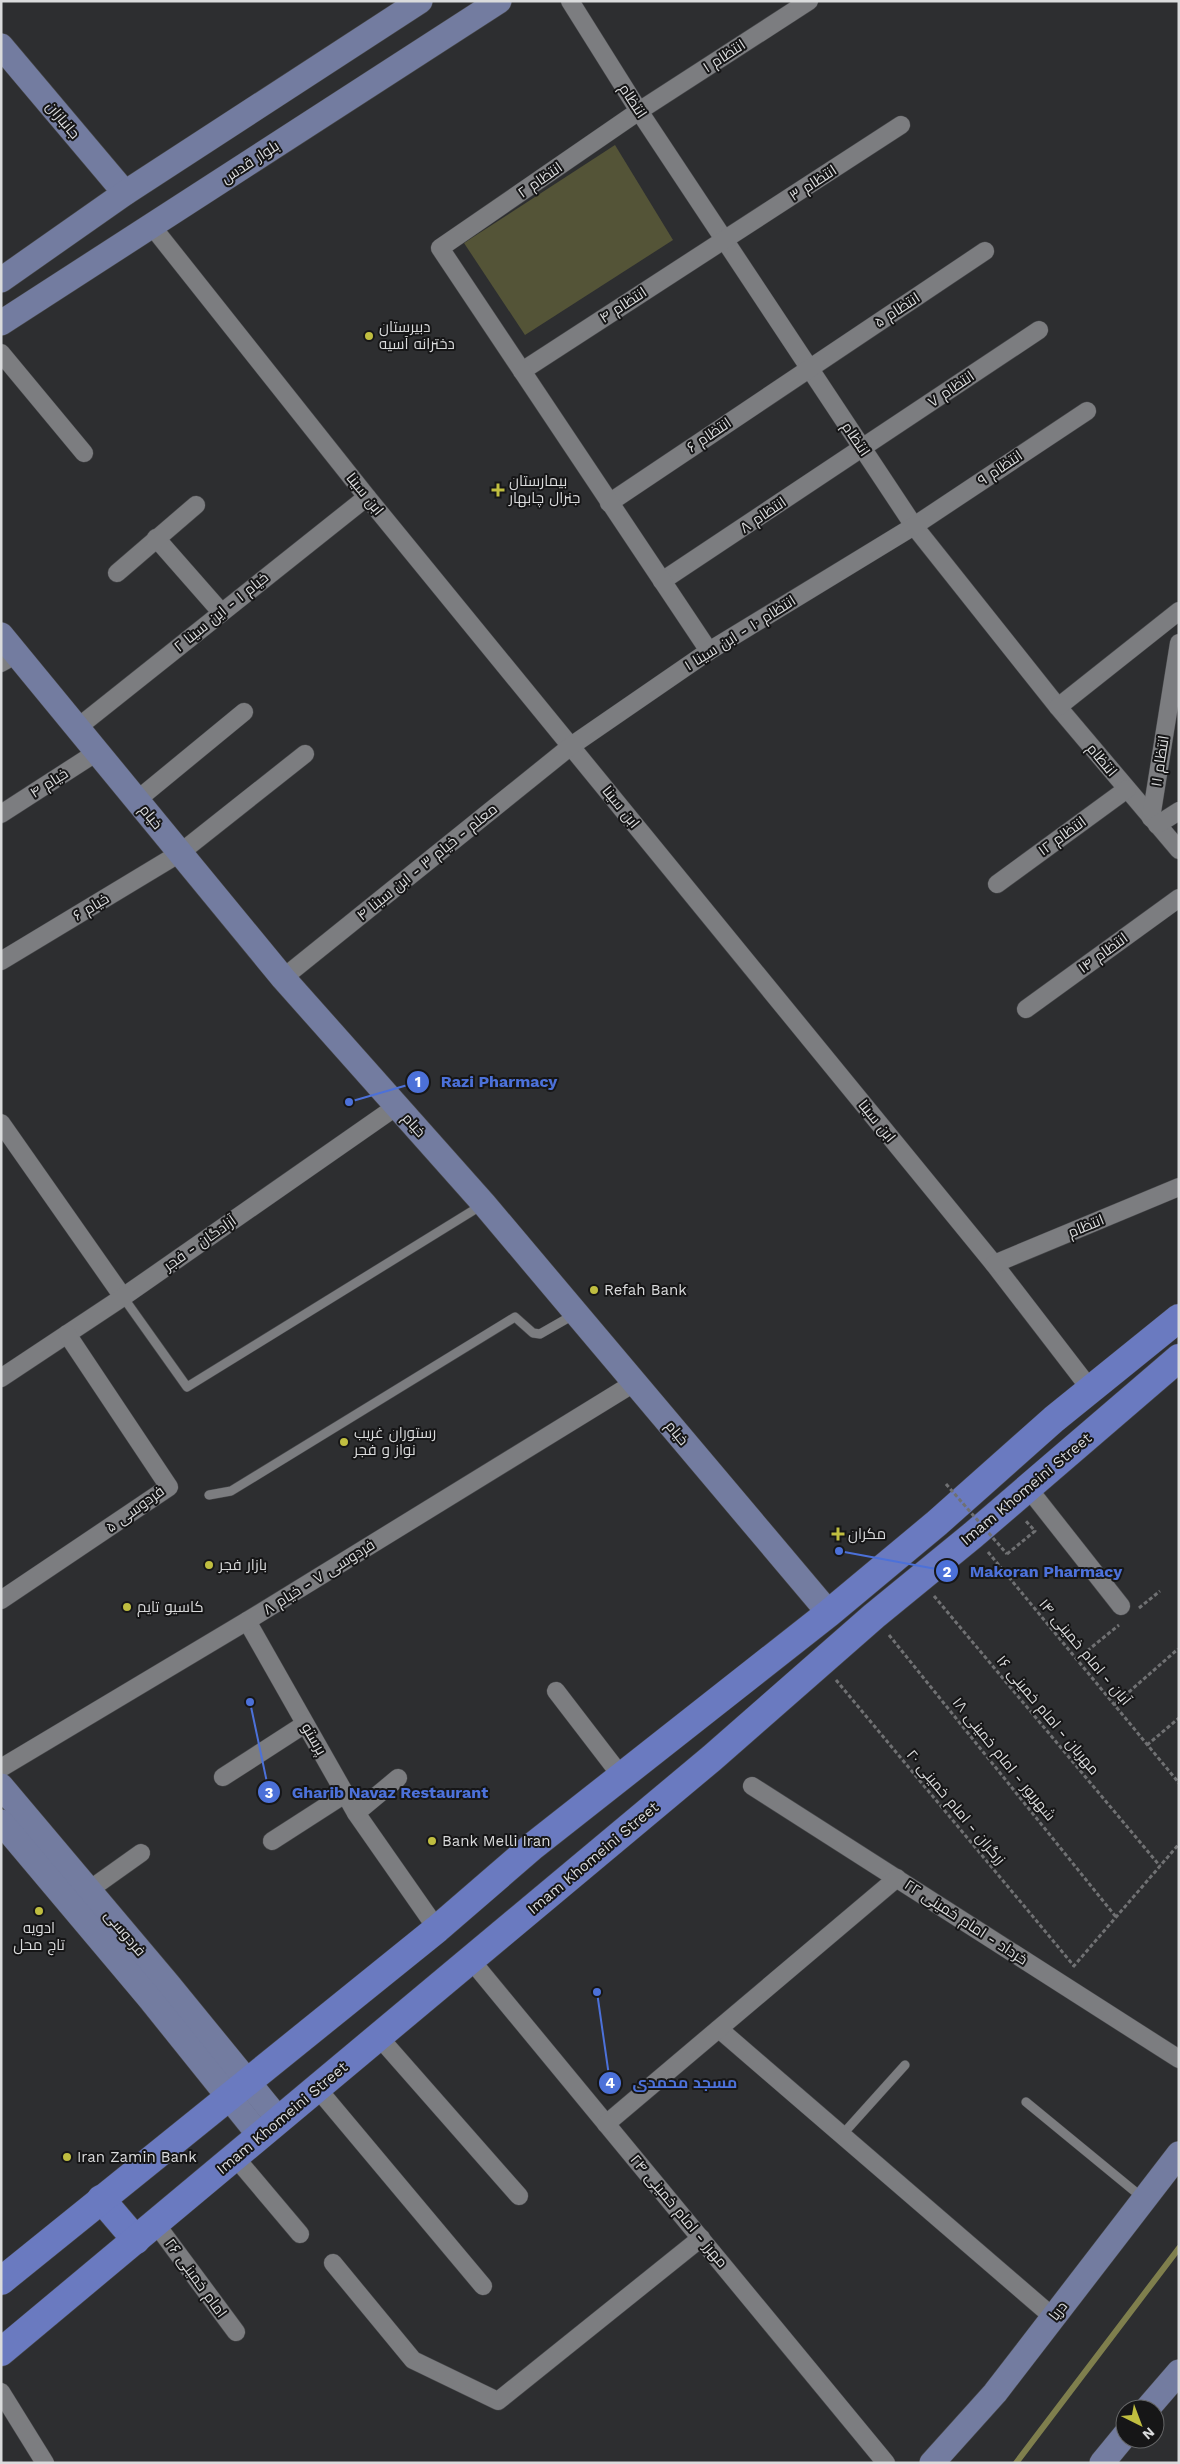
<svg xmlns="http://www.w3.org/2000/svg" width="1180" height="2464" viewBox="0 0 1180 2464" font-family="'Work Sans',Cairo,sans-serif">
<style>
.green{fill:#545437}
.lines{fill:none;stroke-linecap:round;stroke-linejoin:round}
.stream{stroke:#7f7f4d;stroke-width:6}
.lane-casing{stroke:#48494b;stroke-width:10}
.street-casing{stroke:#48494b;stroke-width:19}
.secondary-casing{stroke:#48494b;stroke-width:26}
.primary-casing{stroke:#48494b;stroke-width:29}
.path{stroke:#707173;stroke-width:3;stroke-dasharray:4 2.5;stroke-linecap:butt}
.lane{stroke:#7c7d80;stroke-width:9}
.street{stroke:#7c7d80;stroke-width:18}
.secondary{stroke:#737ca0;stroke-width:25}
.primary{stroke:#6a7ac0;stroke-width:28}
.path-bridge{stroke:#707173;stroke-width:3;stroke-dasharray:4 2.5;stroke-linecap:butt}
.poi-dot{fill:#c0be40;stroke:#161617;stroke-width:2}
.labels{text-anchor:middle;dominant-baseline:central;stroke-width:4;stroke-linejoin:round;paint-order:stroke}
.street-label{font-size:15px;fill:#dadbdc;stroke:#161617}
.poi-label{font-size:15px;fill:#dadbdc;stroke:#161617;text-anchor:start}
.leader{fill:none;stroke:#4c71d9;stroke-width:2}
.callout-dot{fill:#4c71d9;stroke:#161617;stroke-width:2}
.mark-label{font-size:15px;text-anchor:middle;font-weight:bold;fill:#fff}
.callout-label{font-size:16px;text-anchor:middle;font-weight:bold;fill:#4c71d9;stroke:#161617;stroke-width:4;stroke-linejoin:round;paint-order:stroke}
</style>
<rect width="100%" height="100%" fill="#2d2e30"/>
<polygon class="green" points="615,145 673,240 525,335 464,243"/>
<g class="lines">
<polyline class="stream" points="1016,2463 1179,2248"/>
<defs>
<g id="lane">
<polyline points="123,1297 187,1387 482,1205"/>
<polyline points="209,1495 231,1491 515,1317 533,1333 540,1334 575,1314"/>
<polyline points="1026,2102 1144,2199"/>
<polyline points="842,2135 905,2065"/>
</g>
<g id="street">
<polyline points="570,1 639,111 914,526 1058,707 1179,850"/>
<polyline points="151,225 367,497 994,1264 1091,1390"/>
<polyline points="1,353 84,453"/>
<polyline points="522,371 901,125"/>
<polyline points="609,503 985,251"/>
<polyline points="156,538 221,612"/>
<polyline points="117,573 196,505"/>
<polyline points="662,581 1039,330"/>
<polyline points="709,651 440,248 639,111 809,1"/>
<polyline points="1,663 17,654"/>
<polyline points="1058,707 1179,611"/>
<polyline points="77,728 367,497"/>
<polyline points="137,800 244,712"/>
<polyline points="1,814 97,752"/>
<polyline points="1151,818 1179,643"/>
<polyline points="1157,825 1179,811"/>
<polyline points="997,884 1127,789"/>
<polyline points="1,961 180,853 305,754"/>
<polyline points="283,978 571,746 709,651 914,526 1087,411"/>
<polyline points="1026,1009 1179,898"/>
<polyline points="1,1123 123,1297"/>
<polyline points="994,1264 1179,1187"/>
<polyline points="1,1378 123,1297 397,1106"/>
<polyline points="1028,1488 1121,1606"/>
<polyline points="1,1600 169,1487 67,1334"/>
<polyline points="247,1621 356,1813 437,1929"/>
<polyline points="556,1691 622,1777"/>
<polyline points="1,1768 247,1621 634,1383"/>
<polyline points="223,1777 305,1724"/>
<polyline points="752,1786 1179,2059"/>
<polyline points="356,1813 398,1778"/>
<polyline points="272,1841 345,1794"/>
<polyline points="89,1890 141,1853"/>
<polyline points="471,1960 886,2463"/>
<polyline points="719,2029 1053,2317"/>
<polyline points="379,2037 519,2196"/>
<polyline points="317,2088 483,2286"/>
<polyline points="606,2124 897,1878"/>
<polyline points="235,2157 300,2234"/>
<polyline points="156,2224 236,2332"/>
<polyline points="333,2263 413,2360 498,2401 701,2238"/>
<polyline points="1,2392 45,2463"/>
</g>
<g id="secondary">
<polyline points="1,46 125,193"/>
<polyline points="1,280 125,193 420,1"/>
<polyline points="1,323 499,1"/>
<polyline points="1,635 283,978 484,1204 829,1613"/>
<polyline points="1,1786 168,1984 279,2120"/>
<polyline points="1,1822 150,1999 260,2136"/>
<polyline points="1147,2409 1179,2372"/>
<polyline points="932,2463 995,2393 1179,2154"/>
<polyline points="1102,2463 1125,2435"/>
</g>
<g id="primary">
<polyline points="101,2199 136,2240"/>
<polyline points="1,2281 437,1929 533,1846 829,1613 937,1523 1054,1419 1179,1318"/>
<polyline points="1,2352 712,1758 874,1616 973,1535 1179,1358"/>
</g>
</defs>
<use href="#lane" class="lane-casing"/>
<use href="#street" class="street-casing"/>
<use href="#secondary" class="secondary-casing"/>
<use href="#primary" class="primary-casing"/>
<g class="path">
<polyline points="988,1552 1179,1783"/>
<polyline points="1007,1554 1035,1531 1025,1520"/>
<polyline points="934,1596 1160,1866"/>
<polyline points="1139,1608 1160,1591"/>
<polyline points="889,1635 1116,1917"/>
<polyline points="1077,1659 1119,1625"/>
<polyline points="836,1680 1074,1966"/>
<polyline points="1114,1705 1178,1649"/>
<polyline points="1147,1745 1179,1718"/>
<polyline points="1073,1967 1179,1844"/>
</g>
<use href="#lane" class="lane"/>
<use href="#street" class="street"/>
<use href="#secondary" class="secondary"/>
<use href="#primary" class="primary"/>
<polyline class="path-bridge" points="946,1484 1007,1554"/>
</g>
<g class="poi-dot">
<circle cx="369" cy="336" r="5"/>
<path d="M495.5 482.5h5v5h5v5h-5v5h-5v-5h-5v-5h5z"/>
<circle cx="594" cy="1290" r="5"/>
<circle cx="344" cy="1442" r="5"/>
<path d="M835.5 1526.5h5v5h5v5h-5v5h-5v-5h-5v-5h5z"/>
<circle cx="209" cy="1565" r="5"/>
<circle cx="127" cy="1607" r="5"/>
<circle cx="432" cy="1841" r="5"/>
<circle cx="39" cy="1911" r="5"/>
<circle cx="67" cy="2157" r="5"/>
</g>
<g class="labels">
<g class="street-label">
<text transform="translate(724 56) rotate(-33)">انتظام ۱</text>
<text transform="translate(633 101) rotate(57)">انتظام</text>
<text transform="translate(63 120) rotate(50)">جانبازان</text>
<text transform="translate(250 162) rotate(-33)">بلوار قدس</text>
<text transform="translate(540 180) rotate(-35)">انتظام ۲</text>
<text transform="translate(813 183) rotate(-33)">انتظام ۳</text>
<text transform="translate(623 305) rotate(-33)">انتظام ۴</text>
<text transform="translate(897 310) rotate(-33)">انتظام ۵</text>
<text transform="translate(951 389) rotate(-34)">انتظام ۷</text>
<text transform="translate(709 435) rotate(-34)">انتظام ۶</text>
<text transform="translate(856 439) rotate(56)">انتظام</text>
<text transform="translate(1000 468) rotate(-34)">انتظام ۹</text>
<text transform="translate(365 494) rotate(51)">ابن سینا</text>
<text transform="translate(763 515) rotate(-34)">انتظام ۸</text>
<text transform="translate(221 612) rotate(-39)">خیام ۱ - این سینا ۲</text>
<text transform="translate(740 633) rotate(-32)">انتظام ۱۰ - ابن سینا ۱</text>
<text transform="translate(1102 760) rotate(50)">انتظام</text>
<text transform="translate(1160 761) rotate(-81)">انتظام ۱۱</text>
<text transform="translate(49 783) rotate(-33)">خیام ۴</text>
<text transform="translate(621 807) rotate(51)">ابن سینا</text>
<text transform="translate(151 817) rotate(51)">خیام</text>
<text transform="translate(1062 836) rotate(-36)">انتظام ۱۲</text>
<text transform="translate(427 862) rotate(-39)">معلم - خیام ۳ - ابن سینا ۴</text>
<text transform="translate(91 907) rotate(-31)">خیام ۶</text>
<text transform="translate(1103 953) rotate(-36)">انتظام ۱۴</text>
<text transform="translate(877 1121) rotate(51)">ابن سینا</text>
<text transform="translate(414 1125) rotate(48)">خیام</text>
<text transform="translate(1086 1226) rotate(-22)">انتظام</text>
<text transform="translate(200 1243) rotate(-35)">آزادگان - فجر</text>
<text transform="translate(677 1433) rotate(50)">خیام</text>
<text transform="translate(1026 1489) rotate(-40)">Imam Khomeini Street</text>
<text transform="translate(135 1509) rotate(-36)">فردوسی ۵</text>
<text transform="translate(319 1577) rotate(-32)">فردوسی ۷ - خیام ۸</text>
<text transform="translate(1085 1652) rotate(50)">آبان - امام خمینی ۱۴</text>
<text transform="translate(1048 1715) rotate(50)">مهربان - امام خمینی ۱۶</text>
<text transform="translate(314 1739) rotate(60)">پرستو</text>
<text transform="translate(1004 1759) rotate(51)">شهریور - امام خمینی ۱۸</text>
<text transform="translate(956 1807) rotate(50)">زرگران - امام خمینی ۲۰</text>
<text transform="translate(593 1858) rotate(-40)">Imam Khomeini Street</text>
<text transform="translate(966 1922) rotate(33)">خرداد - امام خمینی ۲۲</text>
<text transform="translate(125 1933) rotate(50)">فردوسی</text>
<text transform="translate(282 2118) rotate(-40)">Imam Khomeini Street</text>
<text transform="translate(679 2211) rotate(50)">مهرز - امام خمینی ۲۴</text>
<text transform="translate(196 2278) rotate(54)">امام خمینی ۲۶</text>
<text transform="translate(1058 2311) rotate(-52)">دریا</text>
</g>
<g class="poi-label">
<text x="379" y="327">دبیرستان<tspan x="379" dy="17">دخترانه آسیه</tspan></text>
<text x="509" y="481">بیمارستان<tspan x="509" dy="17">جنرال چابهار</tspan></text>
<text x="604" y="1290">Refah Bank</text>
<text x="354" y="1433">رستوران غریب<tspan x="354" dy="17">نواز و فجر</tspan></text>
<text x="848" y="1534">مکران</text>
<text x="219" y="1565">بازار فجر</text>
<text x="137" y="1607">کاسیو تایم</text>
<text x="442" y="1841">Bank Melli Iran</text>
<text x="39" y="1928" text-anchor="middle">ادویه<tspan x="39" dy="17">تاج محل</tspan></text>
<text x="77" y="2157">Iran Zamin Bank</text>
</g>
</g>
<path class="leader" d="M349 1102L418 1082M839 1551L947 1571M250 1702L269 1792M597 1992L610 2083"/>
<g class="callout-dot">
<circle cx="349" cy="1102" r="5"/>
<circle cx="839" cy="1551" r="5"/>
<circle cx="250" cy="1702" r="5"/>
<circle cx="597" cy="1992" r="5"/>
<circle cx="418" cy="1082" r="12"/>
<circle cx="947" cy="1571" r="12"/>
<circle cx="269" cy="1792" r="12"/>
<circle cx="610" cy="2083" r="12"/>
</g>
<g class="mark-label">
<text x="418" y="1087">1</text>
<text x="947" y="1577">2</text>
<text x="269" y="1798">3</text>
<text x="610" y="2088">4</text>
</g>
<g class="callout-label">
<text x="499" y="1087">Razi Pharmacy</text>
<text x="1046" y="1577">Makoran Pharmacy</text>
<text x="390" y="1798">Gharib Navaz Restaurant</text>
<text x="685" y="2088">مسجد محمدی</text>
</g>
<rect width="1180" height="2464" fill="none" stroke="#dadbdc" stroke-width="5"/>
<g transform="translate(1140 2424) rotate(138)"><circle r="24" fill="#161617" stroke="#646566"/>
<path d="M0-4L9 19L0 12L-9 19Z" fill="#c0be40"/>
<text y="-8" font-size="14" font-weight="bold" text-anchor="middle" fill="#dadbdc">N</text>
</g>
</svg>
